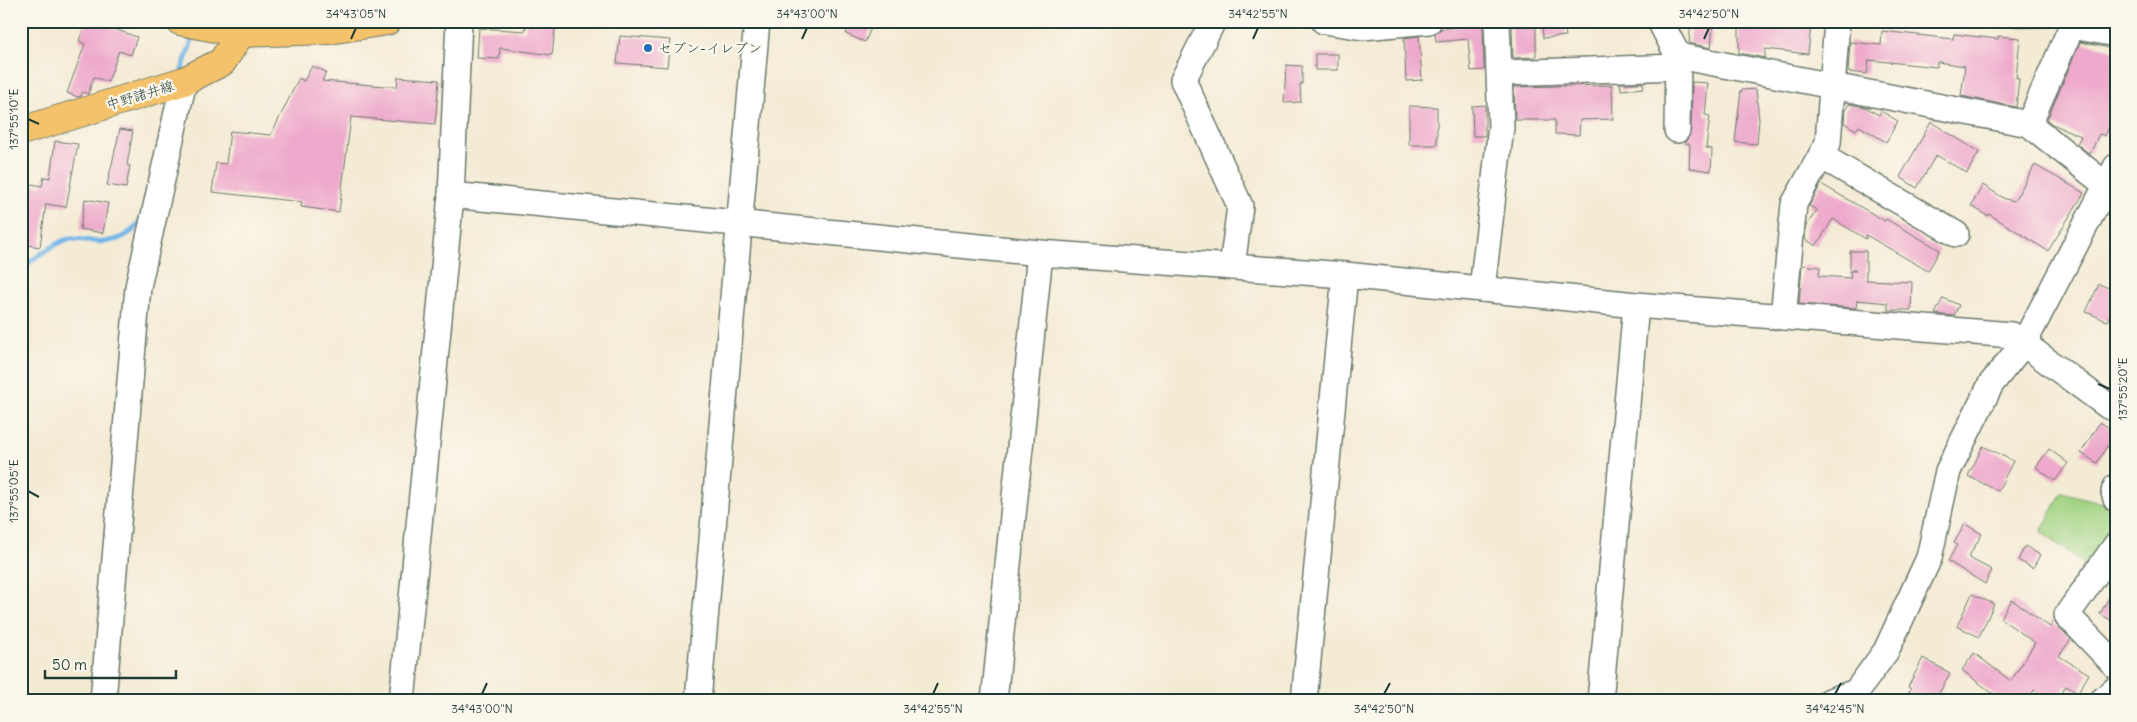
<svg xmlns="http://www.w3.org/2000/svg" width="2137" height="722" viewBox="0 0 2137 722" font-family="Delius,'Klee One',sans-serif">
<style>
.green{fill:#a2d484;stroke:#60885c}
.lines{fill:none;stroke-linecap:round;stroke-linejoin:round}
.stream{stroke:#72b6e8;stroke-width:5}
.building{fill:#eac}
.minor-casing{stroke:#6a7a6c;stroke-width:28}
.major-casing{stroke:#6a7a6c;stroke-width:30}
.minor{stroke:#fff;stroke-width:25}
.major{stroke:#f3c26a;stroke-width:28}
.ticks{fill:none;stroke:#1f3d34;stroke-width:2}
.poi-dot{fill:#1f6fb2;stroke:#fbf7ec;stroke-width:2}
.labels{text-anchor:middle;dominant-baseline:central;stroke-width:4.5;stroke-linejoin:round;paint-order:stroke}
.poi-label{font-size:14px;fill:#1f3d34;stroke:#fbf7ec;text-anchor:start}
.street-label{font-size:14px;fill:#1f3d34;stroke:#fbf7ec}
.neatline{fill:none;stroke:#1f3d34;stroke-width:2}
.ticks-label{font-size:12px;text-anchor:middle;fill:#1f3d34}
</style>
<rect width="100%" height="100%" fill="#fbf7ec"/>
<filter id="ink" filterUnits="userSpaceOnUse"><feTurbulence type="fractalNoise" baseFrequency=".02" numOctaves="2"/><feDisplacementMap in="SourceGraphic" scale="10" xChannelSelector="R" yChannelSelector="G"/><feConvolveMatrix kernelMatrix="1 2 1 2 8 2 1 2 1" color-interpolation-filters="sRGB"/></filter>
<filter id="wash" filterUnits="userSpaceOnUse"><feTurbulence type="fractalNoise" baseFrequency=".0096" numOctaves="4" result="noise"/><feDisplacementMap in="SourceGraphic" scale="20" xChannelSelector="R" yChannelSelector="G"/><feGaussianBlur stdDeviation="1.12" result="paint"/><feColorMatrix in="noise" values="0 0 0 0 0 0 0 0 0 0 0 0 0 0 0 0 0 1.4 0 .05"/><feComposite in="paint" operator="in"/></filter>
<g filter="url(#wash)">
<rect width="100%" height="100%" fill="#f4ebd5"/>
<g class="green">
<path d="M1827 21H2116C2020 32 1923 25 1827 21Z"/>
<polygon points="2062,492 2110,505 2116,534 2089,567 2041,532"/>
</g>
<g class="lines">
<g class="stream">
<polyline points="182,70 195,31"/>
<path d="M21 270C28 262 61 239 70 239 81 238 91 242 102 242 118 241 137 233 142 216"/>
</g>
</g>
<g id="blocks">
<g class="building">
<polygon points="86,21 104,21 103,25 137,37 131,55 119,51 108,82 94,77 88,94 83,92 81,96 78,97 67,93 85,44 79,41"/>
<polygon points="527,21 556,21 552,55 500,48 499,59 477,58 479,28 525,31"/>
<polygon points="851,21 874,21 865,42 846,34"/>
<polygon points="1691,21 1713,24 1711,48 1689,43"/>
<polygon points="1789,22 1811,25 1808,54 1765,49 1765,58 1739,53 1739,26 1788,27"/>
<polygon points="1483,23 1484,70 1471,71 1468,39 1436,42 1435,34 1441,29"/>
<polygon points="1564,23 1566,36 1543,38 1542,25"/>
<polygon points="1512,26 1536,26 1536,57 1513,58"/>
<polygon points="1882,31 1953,39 1954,34 1998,39 1998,36 2020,38 2016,78 2019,79 2016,107 1961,96 1965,66 1937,62 1937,67 1869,60 1867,74 1848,72 1850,42 1881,45"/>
<polygon points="620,36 670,40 667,67 617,63"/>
<polygon points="1419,36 1422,80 1406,81 1404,38"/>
<polygon points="2080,42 2105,47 2116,52 2116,110 2105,136 2099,134 2090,154 2077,144 2081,136 2052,124 2047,120"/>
<rect x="1315" y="54" width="23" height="16"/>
<polygon points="1286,65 1302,66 1302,84 1300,84 1301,102 1284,103"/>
<polygon points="312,66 326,72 322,81 397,87 398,77 439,80 435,124 351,117 339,212 301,207 302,202 212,192 216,163 226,164 230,131 271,135 299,78 304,81"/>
<polygon points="1692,82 1708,83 1705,115 1710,116 1706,148 1712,149 1711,171 1689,168 1690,144 1685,143 1691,130"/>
<polygon points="1620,83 1643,83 1644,88 1621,90"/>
<polygon points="1612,85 1613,119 1580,120 1579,135 1555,134 1555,120 1515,120 1514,87"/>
<polygon points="1756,89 1759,120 1757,144 1735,142 1741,90"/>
<polygon points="1849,104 1865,107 1879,115 1881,111 1898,121 1886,142 1859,126 1856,130 1844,123 1845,110"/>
<polygon points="1485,105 1485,136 1473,136 1472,106"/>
<polygon points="1409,106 1437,107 1437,145 1409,145"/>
<polygon points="1931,122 1979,152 1967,173 1936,155 1917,188 1900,177"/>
<polygon points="120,129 133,131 127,165 130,166 126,188 107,185"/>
<polygon points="55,141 78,144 66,207 46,204 40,247 21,244 21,182 42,186 44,177 50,178"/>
<polygon points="2035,165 2084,193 2048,251 1989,214 1988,216 1971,206 1983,185 2005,199 2014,201"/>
<polygon points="1821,184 1885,221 1886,219 1940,250 1928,271 1866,235 1866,239 1833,219 1816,246 1805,239 1806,226 1817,210 1809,206"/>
<polygon points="85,199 108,203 103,233 80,229"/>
<polygon points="1850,251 1866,251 1866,280 1912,282 1911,310 1888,310 1888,303 1857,300 1856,308 1799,304 1802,265 1820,267 1819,276 1851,278 1850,271 1856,271 1850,268"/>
<polygon points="2099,284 2116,291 2116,302 2107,321 2086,312"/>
<polygon points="1943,298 1959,305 1954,316 1935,314"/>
<polygon points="2100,422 2116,432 2116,451 2107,446 2097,463 2081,453"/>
<polygon points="1983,446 2013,461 1998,491 1968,476"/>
<polygon points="2049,449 2068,463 2055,481 2036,467"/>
<polygon points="1965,524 1982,534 1969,556 1969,558 1992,570 1985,584 1948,561 1957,545 1954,543"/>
<polygon points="2025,546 2040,555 2033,568 2018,560"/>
<polygon points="2116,584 2116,623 2100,614"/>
<polygon points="1972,594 1994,604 1979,637 1957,626"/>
<polygon points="2012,600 2050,627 2053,622 2071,639 2059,656 2089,674 2078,693 2066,686 2056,701 2053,701 2034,690 2028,701 2006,701 1992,693 1962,670 1974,653 2011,681 2035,643 2000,618"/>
<polygon points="1923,658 1950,673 1935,701 1904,701 1911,689 1908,687"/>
</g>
</g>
</g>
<g filter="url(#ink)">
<use href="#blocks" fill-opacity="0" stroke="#6a7a6c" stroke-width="1"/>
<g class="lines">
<defs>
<g id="minor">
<polyline points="1213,21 1183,80 1240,206 1232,267"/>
<polyline points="1324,21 1363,27 1429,21"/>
<polyline points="1660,21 1678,56"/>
<polyline points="2072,26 2116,34"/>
<polyline points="1500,73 1678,67"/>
<polyline points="2029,124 2074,21"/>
<polyline points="1677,130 1678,56 2029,124 2106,185 2116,189"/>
<polyline points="1821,156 1956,234"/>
<polyline points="451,195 1040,253 1345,275 1636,305 2012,335 2108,406 2116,409"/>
<polyline points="1482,289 1501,127 1497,21"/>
<polyline points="1783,317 1794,204 1828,143 1837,21"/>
<polyline points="2116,487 2114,492 2116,499"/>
<polyline points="2116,545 2067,615 2116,666"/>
<polyline points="103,701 138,287 184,81"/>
<polyline points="402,701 451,195 459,21"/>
<polyline points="698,701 757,21"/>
<polyline points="994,701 1040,253"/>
<polyline points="1304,701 1345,275"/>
<polyline points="1600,701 1636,305"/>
<polyline points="1830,701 1856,692 1886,651 1929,558 1948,471 1991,384 2024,343 2116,167"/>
<polyline points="2102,701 2116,689"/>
</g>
<g id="major">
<polyline points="180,21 241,33 329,30 387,21"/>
<polyline points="21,131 184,81 222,62 241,33"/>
</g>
</defs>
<use href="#minor" class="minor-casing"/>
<use href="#major" class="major-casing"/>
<use href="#minor" class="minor"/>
<use href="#major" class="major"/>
</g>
</g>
<path class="ticks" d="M351 39 356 28M802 39 807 28M1253 39 1258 28M1704 39 1709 28M28 119 39 124M2098 384 2110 389M28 491 39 497M482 694 487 683M933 694 938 683M1384 694 1390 683M1835 694 1841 683"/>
<circle class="poi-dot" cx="648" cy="48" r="5"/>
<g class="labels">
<g class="poi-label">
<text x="658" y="48">セブン-イレブン</text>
</g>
<g class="street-label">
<text transform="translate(140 95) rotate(-17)">中野諸井線</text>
</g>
</g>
<rect width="2137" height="722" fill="none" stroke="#fbf7ec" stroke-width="55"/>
<path d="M45 670v8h131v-8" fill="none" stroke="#1f3d34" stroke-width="2.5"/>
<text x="52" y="670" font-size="15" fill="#1f3d34" stroke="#fbf7ec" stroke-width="4" paint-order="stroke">50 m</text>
<rect x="28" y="28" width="2082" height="666" class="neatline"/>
<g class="ticks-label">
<text x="356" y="18">34°43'05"N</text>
<text x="807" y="18">34°43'00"N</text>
<text x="1258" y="18">34°42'55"N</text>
<text x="1709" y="18">34°42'50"N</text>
<text transform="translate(14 119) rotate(-90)" y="4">137°55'10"E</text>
<text transform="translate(2123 389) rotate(-90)" y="4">137°55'20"E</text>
<text transform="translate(14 491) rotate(-90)" y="4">137°55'05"E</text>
<text x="482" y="713">34°43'00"N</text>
<text x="933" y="713">34°42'55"N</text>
<text x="1384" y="713">34°42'50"N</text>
<text x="1835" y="713">34°42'45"N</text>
</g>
</svg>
